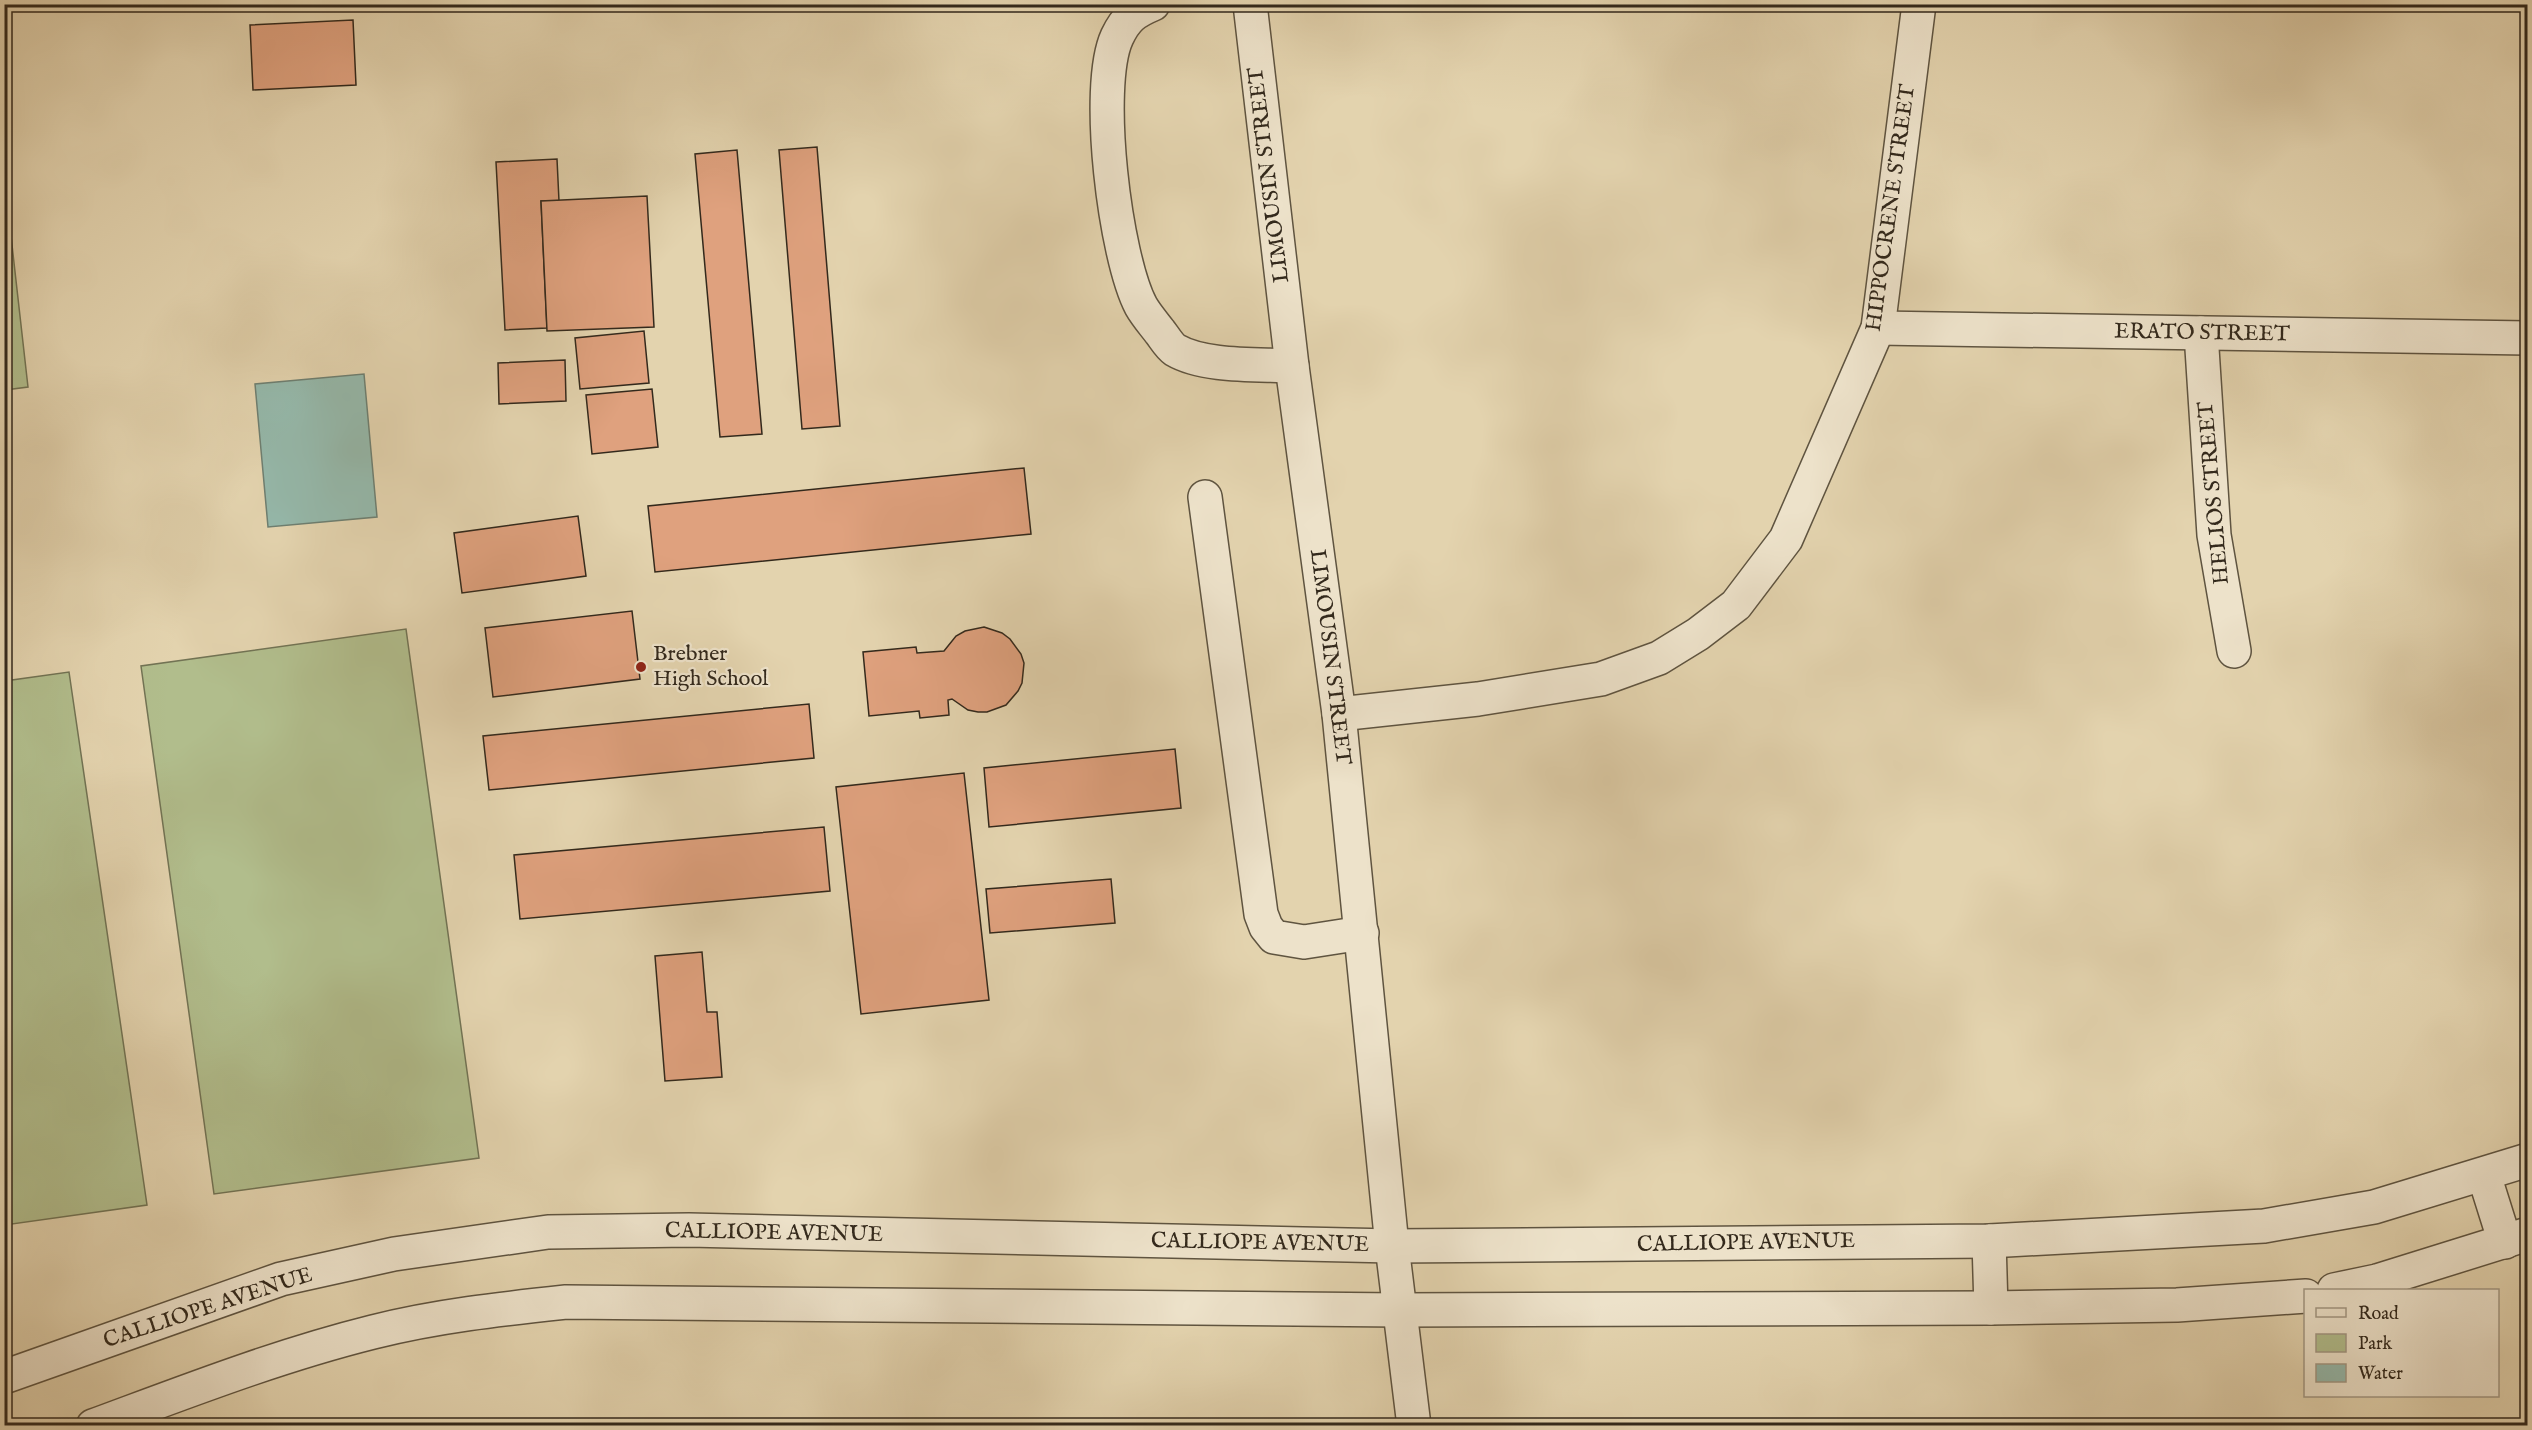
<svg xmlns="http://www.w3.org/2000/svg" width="2532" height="1430" viewBox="0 0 2532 1430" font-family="'IM FELL English',serif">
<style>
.green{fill:#b1bd8c;stroke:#727354;stroke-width:1.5}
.water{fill:#95b8aa;stroke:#6e7f71;stroke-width:1.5}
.building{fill:#dfa17e;stroke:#33291c;stroke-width:1.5}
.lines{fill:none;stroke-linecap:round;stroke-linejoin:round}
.minor-casing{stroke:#5f5440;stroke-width:36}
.minor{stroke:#ede2ca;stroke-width:33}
.poi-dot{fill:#8f2418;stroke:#ede2ca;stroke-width:2}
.labels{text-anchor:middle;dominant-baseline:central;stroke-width:4.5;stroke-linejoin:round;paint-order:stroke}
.street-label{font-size:22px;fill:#33291c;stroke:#ede2ca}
.poi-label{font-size:22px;fill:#33291c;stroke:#ede2ca;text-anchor:start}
</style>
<rect width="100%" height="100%" fill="#e3d3ae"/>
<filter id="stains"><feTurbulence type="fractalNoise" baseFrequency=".00333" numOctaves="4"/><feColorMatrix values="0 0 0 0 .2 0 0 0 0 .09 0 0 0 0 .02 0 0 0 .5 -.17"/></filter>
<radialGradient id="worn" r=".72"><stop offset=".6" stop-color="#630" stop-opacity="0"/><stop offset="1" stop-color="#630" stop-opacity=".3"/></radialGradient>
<g class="green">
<polygon points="4,174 28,387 5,390 4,390"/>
<polygon points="406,629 479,1158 214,1194 141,666"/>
<polygon points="69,672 147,1205 5,1225 5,681"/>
</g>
<polygon class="water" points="364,374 377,517 268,527 255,384"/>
<g class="building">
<polygon points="353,20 356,85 253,90 250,25"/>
<polygon points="817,147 840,426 802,429 779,150"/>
<polygon points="737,150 762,434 720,437 695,154"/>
<polygon points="557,159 559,201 541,201 547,328 505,330 496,162"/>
<polygon points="647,196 654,327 547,331 541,201"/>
<polygon points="644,331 649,383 580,389 575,338"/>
<polygon points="565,360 566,401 499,404 498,363"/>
<polygon points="652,389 658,447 592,454 586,395"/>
<polygon points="1024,468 1031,534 655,572 648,506"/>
<polygon points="578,516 586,576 462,593 454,533"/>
<polygon points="632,611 640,679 493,697 485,628"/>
<polygon points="984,627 1002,633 1010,639 1021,654 1024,663 1022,683 1018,691 1006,705 987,712 978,712 968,710 952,699 948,700 949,715 920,718 919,711 869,716 863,652 916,647 917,653 944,651 956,636 965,631"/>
<polygon points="809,704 814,758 489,790 483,736"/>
<polygon points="1175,749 1181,808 989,827 984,768"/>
<polygon points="964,773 989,1000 861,1014 836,787"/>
<polygon points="824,827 830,891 520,919 514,855"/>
<polygon points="1111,879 1115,923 990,933 986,889"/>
<polygon points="702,952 707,1012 717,1012 722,1077 665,1081 655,956"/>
</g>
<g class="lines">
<defs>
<g id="minor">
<path d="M1153 4C1134 12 1126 18 1117 37 1094 87 1115 257 1141 306 1146 315 1154 324 1160 332 1164 337 1169 346 1175 350 1204 367 1257 364 1292 366"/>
<polyline points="1250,4 1292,366 1339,714 1392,1246 1414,1426"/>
<polyline points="1878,328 2528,338"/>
<polyline points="2201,333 2214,535 2234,651"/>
<polyline points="1205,497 1261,914 1266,927 1274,937 1304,942 1362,933"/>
<polyline points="1339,714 1478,699 1601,679 1659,658 1698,634 1736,605 1786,539 1878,328 1919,4"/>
<polyline points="2484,1175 2505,1242"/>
<polyline points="1989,1241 1991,1308"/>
<polyline points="2334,1290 2377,1281 2528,1234"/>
<polyline points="4,1377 281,1279 394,1254 548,1232 689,1230 1392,1246 1989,1241 2264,1226 2374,1207 2528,1160"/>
<path d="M93 1426C185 1392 277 1356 373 1332 436 1316 501 1309 566 1302L1400 1310 1991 1308 2177 1305 2306 1296"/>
</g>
</defs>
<use href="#minor" class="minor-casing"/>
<use href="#minor" class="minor"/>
</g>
<circle class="poi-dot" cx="641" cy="667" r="6"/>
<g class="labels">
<g class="street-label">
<text transform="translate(1269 175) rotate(-97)">LIMOUSIN STREET</text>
<text transform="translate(1891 208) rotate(-82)">HIPPOCRENE STREET</text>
<text transform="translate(2202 333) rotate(1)">ERATO STREET</text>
<text transform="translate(2214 493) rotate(-95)">HELIOS STREET</text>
<text transform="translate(1330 657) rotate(83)">LIMOUSIN STREET</text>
<text transform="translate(774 1233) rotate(1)">CALLIOPE AVENUE</text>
<text transform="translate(1260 1243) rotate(1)">CALLIOPE AVENUE</text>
<text transform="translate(1746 1243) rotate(-1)">CALLIOPE AVENUE</text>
<text transform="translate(208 1308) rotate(-18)">CALLIOPE AVENUE</text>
</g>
<g class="poi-label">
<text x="653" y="654">Brebner<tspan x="653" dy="25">High School</tspan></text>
</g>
</g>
<rect width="2532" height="1430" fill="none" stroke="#e3d3ae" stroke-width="24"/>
<rect x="6" y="6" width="2520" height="1418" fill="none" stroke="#33291c" stroke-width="3"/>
<rect x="12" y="12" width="2508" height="1406" fill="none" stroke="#33291c" stroke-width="1.5"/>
<rect x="2304" y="1289" width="195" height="108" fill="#ede2ca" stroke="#a39884" stroke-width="1.5"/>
<rect x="2316" y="1308" width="30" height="9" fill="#ede2ca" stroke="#a39884" stroke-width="1.5"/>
<text x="2358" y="1319" font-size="18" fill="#33291c">Road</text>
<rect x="2316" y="1334" width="30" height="18" fill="#b1bd8c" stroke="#a39884" stroke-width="1.5"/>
<text x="2358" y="1349" font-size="18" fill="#33291c">Park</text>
<rect x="2316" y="1364" width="30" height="18" fill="#95b8aa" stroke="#a39884" stroke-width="1.5"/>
<text x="2358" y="1379" font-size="18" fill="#33291c">Water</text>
<rect width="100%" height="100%" filter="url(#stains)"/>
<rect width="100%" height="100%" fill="url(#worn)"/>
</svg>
